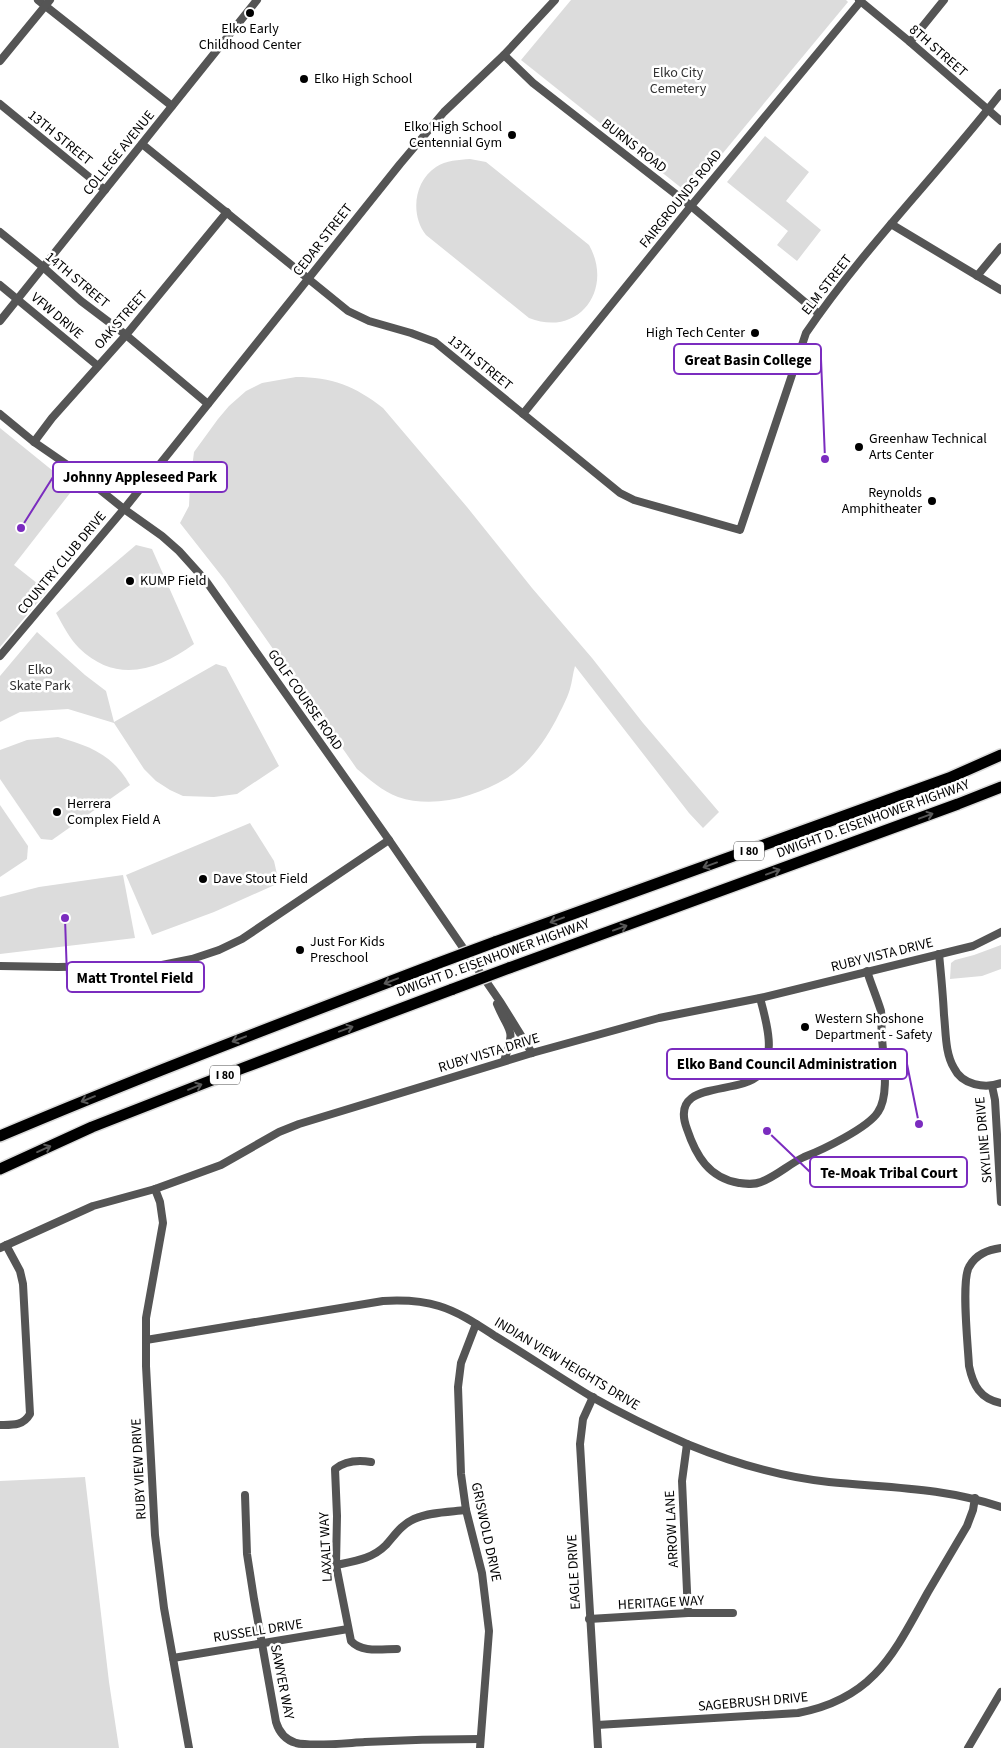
<svg xmlns="http://www.w3.org/2000/svg" width="1001" height="1748" viewBox="0 0 1001 1748" font-family="'Source Sans 3',sans-serif">
<style>
.green{fill:#dcdcdc}
.lines{fill:none;stroke-linecap:round;stroke-linejoin:round}
.highway-casing{stroke:#dbdbdb;stroke-width:14}
.minor{stroke:#555;stroke-width:8}
.highway{stroke:#000;stroke-width:11}
.highway-bridge-casing{stroke:#dbdbdb;stroke-width:14;stroke-linecap:butt}
.highway-bridge{stroke:#000;stroke-width:11}
.oneway{stroke:#595959}
.poi-dot{fill:#000;stroke:#fff;stroke-width:2}
.labels{text-anchor:middle;dominant-baseline:central;stroke-width:5;stroke-linejoin:round;paint-order:stroke}
.shield{fill:#fff;stroke:#4c4c4c;stroke-width:1}
.shield-label{font-size:12px;font-weight:bold;fill:#000}
.poi-label{font-size:14px;fill:#000;stroke:#fff;text-anchor:start}
.street-label{font-size:14px;fill:#000;stroke:#fff}
.park-label{font-size:14px;fill:#333;stroke:#fff}
.leader{fill:none;stroke:#7b2cbf;stroke-width:2}
.callout-dot{fill:#7b2cbf;stroke:#fff;stroke-width:2}
.callout{fill:#fff;stroke:#7b2cbf;stroke-width:2}
.callout-label{font-size:15px;text-anchor:middle;font-weight:bold;fill:#000}
</style>
<rect width="100%" height="100%" fill="#fff"/>
<g class="green">
<polygon points="571,0 846,0 848,2 689,194 521,60"/>
<polygon points="765,136 809,172 786,201 821,230 797,261 777,245 788,231 727,182"/>
<path d="M470 159 486 162 589 245C614 289 579 338 529 318L426 235C410 215 414 181 436 167 446 160 459 160 470 159Z"/>
<path d="M296 377C332 377 355 386 383 408L467 507 532 588 592 658 643 723 719 812 703 828 689 813 575 666C573 673 572 682 570 689 567 699 561 710 556 720 545 741 528 765 507 778 475 797 434 809 398 797 382 791 369 779 357 769L224 579 180 523 189 506 190 484 194 452 218 419 229 406 246 391 262 383Z"/>
<polygon points="0,428 74,488 14,565 47,591 0,647"/>
<path d="M136 545 152 549 194 644C157 671 116 684 79 648 69 638 63 625 56 613Z"/>
<polygon points="37,632 85,675 106,691 114,722 216,664 226,667 279,766 237,794 214,797 183,796 170,790 156,781 144,769 114,723 68,709 20,712 0,722 0,676"/>
<path d="M58 737C90 746 113 755 130 785L52 840 41 839 0 779V750L27 740Z"/>
<polygon points="0,805 28,846 27,859 0,877"/>
<polygon points="250,823 274,861 279,883 214,912 152,935 126,875"/>
<polygon points="123,875 135,938 0,954 0,897 39,887"/>
<polygon points="1001,945 1001,969 982,976 950,979 951,963 955,960 974,955"/>
<polygon points="85,1477 109,1682 119,1748 0,1748 0,1481"/>
</g>
<g class="lines">
<defs>
<g id="highway">
<polyline points="495,942 949,778 1001,755"/>
<polyline points="509,968 958,804 1001,787"/>
<path d="M0 1136C144 1075 290 1020 436 964"/>
<polyline points="0,1169 92,1127 243,1068 453,989"/>
</g>
</defs>
<use href="#highway" class="highway-casing"/>
<g class="minor">
<polyline points="38,0 172,106"/>
<polyline points="859,0 910,42 1001,121"/>
<polyline points="910,42 944,0"/>
<polyline points="504,55 533,83 691,206 819,314"/>
<polyline points="0,61 50,0"/>
<polyline points="0,104 105,190"/>
<path d="M142 144 348 311 369 321 411 333 435 342 620 493 634 500 740 530 806 333C864 248 938 174 1001 93"/>
<polyline points="891,224 1001,290"/>
<polyline points="0,232 43,267 81,301 126,335 208,404"/>
<polyline points="977,276 1001,247"/>
<polyline points="0,285 98,366"/>
<polyline points="0,321 257,0"/>
<polyline points="0,414 34,442 79,473 124,509 162,536 179,551 206,581 389,840 501,1003 532,1053"/>
<polyline points="523,414 691,206 860,2"/>
<polyline points="34,442 52,418 126,335 227,212"/>
<polyline points="0,656 124,509 400,164 444,112 504,55 555,0"/>
<path d="M939 954C941 974 943 995 944 1015 946 1033 945 1053 954 1068 962 1085 985 1089 1001 1083"/>
<polyline points="0,966 58,967 162,965 192,959 219,950 242,939 389,840"/>
<path d="M760 998C766 1020 777 1056 759 1075 738 1096 668 1079 687 1129 696 1156 709 1178 739 1183 747 1184 754 1185 761 1182 777 1176 789 1164 804 1157 822 1150 868 1128 878 1112 890 1094 883 1058 882 1037 881 1029 882 1019 881 1011 877 998 871 984 867 971"/>
<path d="M497 1004C510 1035 516 1026 504 1061"/>
<polyline points="992,1086 995,1100 1001,1202"/>
<polyline points="155,1189 160,1202 163,1223 146,1318 146,1366 155,1535 164,1608 189,1748"/>
<polyline points="0,1248 93,1206 155,1189 221,1165 279,1132 299,1124 532,1053 659,1018 760,998 973,946 1001,932"/>
<path d="M1001 1248C988 1250 976 1254 969 1267 961 1281 968 1346 969 1366 973 1385 980 1399 1001 1403"/>
<polyline points="476,1324 461,1363 458,1387 461,1474 466,1510 482,1573 489,1631 480,1748"/>
<path d="M146 1340 383 1301C402 1300 420 1300 439 1306 459 1312 478 1325 495 1336 528 1356 559 1377 592 1397 622 1414 655 1430 687 1444 731 1462 781 1477 829 1482 890 1488 942 1487 1001 1507"/>
<polyline points="593,1397 583,1419 580,1444 598,1748"/>
<path d="M0 1425C13 1425 23 1426 30 1414L23 1284 20 1271 6 1245"/>
<polyline points="687,1444 682,1481 688,1613"/>
<path d="M371 1462C359 1460 345 1461 335 1469L337 1516 336 1565 351 1641C362 1653 381 1649 397 1649"/>
<path d="M245 1495 247 1554 254 1599 276 1722C279 1732 286 1740 296 1743 313 1747 347 1743 365 1742 403 1740 441 1739 480 1739"/>
<path d="M336 1565C355 1561 372 1559 386 1545 395 1535 401 1525 414 1519 430 1512 449 1512 466 1510"/>
<polyline points="589,1619 688,1613 733,1613"/>
<polyline points="173,1658 348,1629"/>
<path d="M597 1725 798 1713C874 1699 894 1653 928 1592 941 1570 954 1548 967 1526L973 1510 975 1498"/>
<polyline points="968,1748 1001,1692"/>
</g>
<use href="#highway" class="highway"/>
<defs>
<g id="highway-bridge">
<polyline points="436,964 495,942"/>
<polyline points="453,989 509,968"/>
</g>
</defs>
<use href="#highway-bridge" class="highway-bridge-casing"/>
<use href="#highway-bridge" class="highway-bridge"/>
</g>
<defs><path id="oneway-shaft" d="M-6 0H5M1.5-3L5.5 0L1.5 3" fill="none" stroke-width="1.6" stroke-linecap="round" stroke-linejoin="round" transform="scale(1.25)"/></defs>
<g class="oneway">
<use href="#oneway-shaft" transform="translate(926 816) rotate(-20)"/>
<use href="#oneway-shaft" transform="translate(710 865) rotate(160)"/>
<use href="#oneway-shaft" transform="translate(773 872) rotate(-20)"/>
<use href="#oneway-shaft" transform="translate(557 920) rotate(160)"/>
<use href="#oneway-shaft" transform="translate(620 928) rotate(-20)"/>
<use href="#oneway-shaft" transform="translate(391 981) rotate(159)"/>
<use href="#oneway-shaft" transform="translate(346 1029) rotate(-20)"/>
<use href="#oneway-shaft" transform="translate(239 1039) rotate(159)"/>
<use href="#oneway-shaft" transform="translate(195 1087) rotate(-22)"/>
<use href="#oneway-shaft" transform="translate(88 1099) rotate(158)"/>
<use href="#oneway-shaft" transform="translate(44 1149) rotate(-24)"/>
</g>
<g class="poi-dot">
<circle cx="250" cy="13" r="5"/>
<circle cx="304" cy="79" r="5"/>
<circle cx="512" cy="135" r="5"/>
<circle cx="755" cy="333" r="5"/>
<circle cx="859" cy="447" r="5"/>
<circle cx="932" cy="501" r="5"/>
<circle cx="130" cy="581" r="5"/>
<circle cx="57" cy="812" r="5"/>
<circle cx="203" cy="879" r="5"/>
<circle cx="300" cy="950" r="5"/>
<circle cx="805" cy="1027" r="5"/>
</g>
<g class="labels">
<g class="shield">
<rect x="734" y="841.5" width="30" height="19" rx="4"/>
<rect x="210" y="1065.5" width="30" height="19" rx="4"/>
</g>
<g class="shield-label">
<text x="749" y="851">I 80</text>
<text x="225" y="1075">I 80</text>
</g>
<g class="poi-label">
<text x="250" y="29" text-anchor="middle">Elko Early<tspan x="250" dy="16">Childhood Center</tspan></text>
<text x="314" y="79">Elko High School</text>
<text x="502" y="127" text-anchor="end">Elko High School<tspan x="502" dy="16">Centennial Gym</tspan></text>
<text x="745" y="333" text-anchor="end">High Tech Center</text>
<text x="869" y="439">Greenhaw Technical<tspan x="869" dy="16">Arts Center</tspan></text>
<text x="922" y="493" text-anchor="end">Reynolds<tspan x="922" dy="16">Amphitheater</tspan></text>
<text x="140" y="581">KUMP Field</text>
<text x="67" y="804">Herrera<tspan x="67" dy="16">Complex Field A</tspan></text>
<text x="213" y="879">Dave Stout Field</text>
<text x="310" y="942">Just For Kids<tspan x="310" dy="16">Preschool</tspan></text>
<text x="815" y="1019">Western Shoshone<tspan x="815" dy="16">Department - Safety</tspan></text>
</g>
<g class="street-label">
<text transform="translate(938 51) rotate(41)">8TH STREET</text>
<text transform="translate(60 138) rotate(39)">13TH STREET</text>
<text transform="translate(634 146) rotate(38)">BURNS ROAD</text>
<text transform="translate(119 153) rotate(-51)">COLLEGE AVENUE</text>
<text transform="translate(681 199) rotate(-51)">FAIRGROUNDS ROAD</text>
<text transform="translate(323 240) rotate(-52)">CEDAR STREET</text>
<text transform="translate(77 280) rotate(40)">14TH STREET</text>
<text transform="translate(827 285) rotate(-52)">ELM STREET</text>
<text transform="translate(57 316) rotate(40)">VFW DRIVE</text>
<text transform="translate(121 320) rotate(-49)">OAK STREET</text>
<text transform="translate(480 363) rotate(39)">13TH STREET</text>
<text transform="translate(62 563) rotate(-50)">COUNTRY CLUB DRIVE</text>
<text transform="translate(305 700) rotate(55)">GOLF COURSE ROAD</text>
<text transform="translate(873 819) rotate(-20)">DWIGHT D. EISENHOWER HIGHWAY</text>
<text transform="translate(882 955) rotate(-14)">RUBY VISTA DRIVE</text>
<text transform="translate(493 958) rotate(-20)">DWIGHT D. EISENHOWER HIGHWAY</text>
<text transform="translate(489 1053) rotate(-17)">RUBY VISTA DRIVE</text>
<text transform="translate(984 1140) rotate(-95)">SKYLINE DRIVE</text>
<text transform="translate(567 1364) rotate(31)">INDIAN VIEW HEIGHTS DRIVE</text>
<text transform="translate(139 1469) rotate(-93)">RUBY VIEW DRIVE</text>
<text transform="translate(672 1529) rotate(-93)">ARROW LANE</text>
<text transform="translate(486 1532) rotate(78)">GRISWOLD DRIVE</text>
<text transform="translate(326 1547) rotate(-93)">LAXALT WAY</text>
<text transform="translate(574 1572) rotate(-93)">EAGLE DRIVE</text>
<text transform="translate(661 1603) rotate(-3)">HERITAGE WAY</text>
<text transform="translate(258 1631) rotate(-9)">RUSSELL DRIVE</text>
<text transform="translate(282 1682) rotate(79)">SAWYER WAY</text>
<text transform="translate(753 1702) rotate(-5)">SAGEBRUSH DRIVE</text>
</g>
<g class="park-label">
<text x="678" y="73">Elko City<tspan x="678" dy="16">Cemetery</tspan></text>
<text x="40" y="670">Elko<tspan x="40" dy="16">Skate Park</tspan></text>
</g>
</g>
<path class="leader" d="M825 459L821 359M21 528L53 477M65 918L67 977M919 1124L907 1064M767 1131L810 1172"/>
<g class="callout-dot">
<circle cx="825" cy="459" r="5"/>
<circle cx="21" cy="528" r="5"/>
<circle cx="65" cy="918" r="5"/>
<circle cx="919" cy="1124" r="5"/>
<circle cx="767" cy="1131" r="5"/>
</g>
<g class="callout">
<rect x="674" y="344" width="147" height="30" rx="5"/>
<rect x="53" y="462" width="174" height="30" rx="5"/>
<rect x="67" y="962" width="137" height="30" rx="5"/>
<rect x="667" y="1049" width="240" height="30" rx="5"/>
<rect x="810" y="1157" width="157" height="30" rx="5"/>
</g>
<g class="callout-label">
<text x="748" y="365">Great Basin College</text>
<text x="140" y="482">Johnny Appleseed Park</text>
<text x="135" y="983">Matt Trontel Field</text>
<text x="787" y="1069">Elko Band Council Administration</text>
<text x="889" y="1178">Te-Moak Tribal Court</text>
</g>
</svg>
